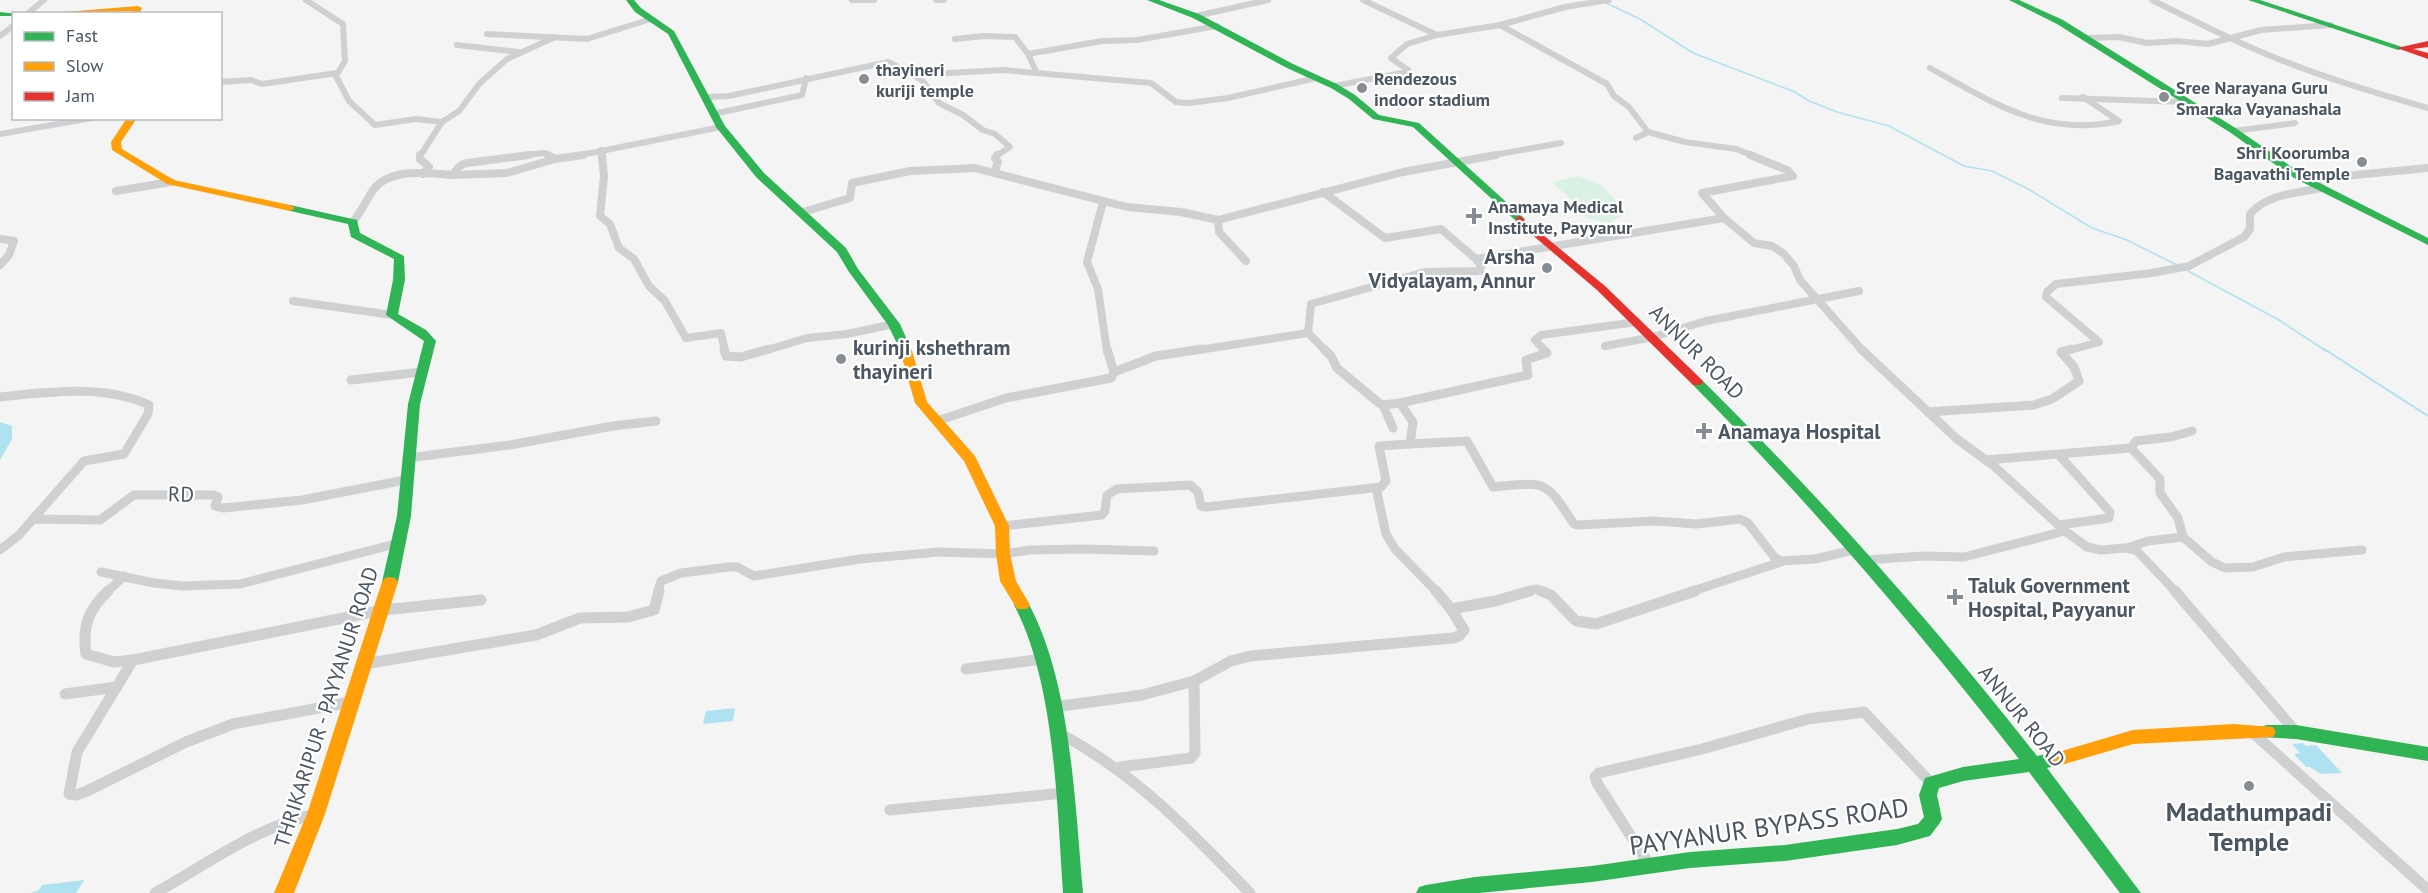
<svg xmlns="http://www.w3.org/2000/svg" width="2428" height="893" viewBox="0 0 2428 893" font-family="'PT Sans',sans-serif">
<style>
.green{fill:#d9f2e3}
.water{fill:#aee2f0}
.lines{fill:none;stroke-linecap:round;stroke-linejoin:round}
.stream-far1{stroke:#aee2f0;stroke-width:1.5}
.stream{stroke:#aee2f0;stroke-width:2}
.street-far3{stroke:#ced0d2;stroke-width:6}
.street-far2{stroke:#ced0d2;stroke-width:8}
.street-far1{stroke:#ced0d2;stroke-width:9}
.street{stroke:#ced0d2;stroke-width:11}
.fast{fill:#30b455;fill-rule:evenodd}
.slow{fill:#ff9f0a;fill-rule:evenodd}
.jam{fill:#e5322d;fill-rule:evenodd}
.poi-dot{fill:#868d94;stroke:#fff;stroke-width:2}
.labels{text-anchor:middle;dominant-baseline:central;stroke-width:4.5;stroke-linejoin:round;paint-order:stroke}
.far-poi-label{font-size:18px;font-weight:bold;fill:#4a5661;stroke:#fff;text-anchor:start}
.poi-label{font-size:21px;font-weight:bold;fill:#4a5661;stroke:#fff;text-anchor:start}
.street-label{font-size:21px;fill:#4a5661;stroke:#fff}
.near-poi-label{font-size:26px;font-weight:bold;fill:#4a5661;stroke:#fff}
.near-street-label{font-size:26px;fill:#4a5661;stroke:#fff}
</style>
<rect width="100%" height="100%" fill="#f4f4f4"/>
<polygon class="green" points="1579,176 1601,185 1627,213 1609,223 1587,218 1579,207 1552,182"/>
<g class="water">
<polygon points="0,422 12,426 12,439 0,460"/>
<polygon points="735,708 733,721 703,724 706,711"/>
<polygon points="2303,743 2306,746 2316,745 2342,773 2321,774 2310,767 2306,767 2294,754 2300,753 2292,744"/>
<polygon points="84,880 76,893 31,893 39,890 42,885"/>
</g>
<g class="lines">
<g class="stream-far1">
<polyline points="1604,2 1640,19 1693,53 1795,92"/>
<polyline points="1795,92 1809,101 1837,112 1889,126 1964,166 1992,171 2028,189 2092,228 2127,240 2177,265"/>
<polyline points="2188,271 2279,320 2326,351"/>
</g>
<polyline class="stream" points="2324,349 2428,416"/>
<g class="street-far3">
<polyline points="306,0 343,24 345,61 336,76 349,101 375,125 416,119 442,122 459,111 480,83 507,59 555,37"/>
<polyline points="852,0 874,0"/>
<polyline points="936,0 944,0"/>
<polyline points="1363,0 1437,35"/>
<path d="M2152 0C2178 13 2204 26 2230 38 2293 68 2361 89 2428 108"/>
<polyline points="27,14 44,0"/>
<polyline points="1196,16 1268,0"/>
<polyline points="1500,25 1607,84 1614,96 1629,107 1648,132 1636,138"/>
<polyline points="487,34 587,39 651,19"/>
<polyline points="0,36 14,25"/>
<polyline points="2085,38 2119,37 2147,43 2176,41 2208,44 2261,30 2331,25"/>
<polyline points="955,39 984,36 1015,37 1028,54 1037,73"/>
<polyline points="457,45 518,52"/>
<polyline points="1028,54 1102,41 1137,40 1217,26"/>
<path d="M1930 68C1993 103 2045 138 2119 121L2083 97"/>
<polyline points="913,75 923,81 939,103 963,115 983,130 995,134 1010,147 996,156"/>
<polyline points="220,82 251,80 262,84 337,73"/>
<polyline points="1334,86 1407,72 1408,70 1391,58 1407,44 1437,35 1500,25 1565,7 1609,0"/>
<polyline points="707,97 729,96 888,62 913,75 1003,70 1151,83 1176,102 1189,103 1228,98 1316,78"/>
<polyline points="2062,98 2186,102"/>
<polyline points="713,114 802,95 806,78"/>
<polyline points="2234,131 2295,123"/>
<polyline points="1648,132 1685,142 1736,149 1754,156"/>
<polyline points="0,134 92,118"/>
<polyline points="601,150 602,156"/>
<polyline points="420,156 442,122"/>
<polyline points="517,156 544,153 550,156"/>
<polyline points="576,156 721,127"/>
<polyline points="1488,156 1561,143"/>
</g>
<g class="street-far2">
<polyline points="420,155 420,159 429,167 423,174"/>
<polyline points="548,155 555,159 583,155"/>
<polyline points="602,155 604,176 600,216 610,224 619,248 634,259 649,286 665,301 686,338 721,333 725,351"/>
<polyline points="994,173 998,162 995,158 997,155"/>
<polyline points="452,175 507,173 555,159"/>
<polyline points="116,191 171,182"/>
<polyline points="1323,192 1385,238 1441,229 1476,259"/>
<polyline points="1103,202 1087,262 1098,289 1107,351"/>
<polyline points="803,212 850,198 852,183 910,171 975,168 1127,207 1181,212 1218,220 1403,172 1496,155"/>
<polyline points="1724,218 1702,193 1793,176 1787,170 1750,155"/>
<polyline points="1218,220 1219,232 1246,261"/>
<path d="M353 222C361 212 366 201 373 190 391 167 427 173 452 175L461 165 467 163 529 155"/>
<polyline points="0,239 14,241 9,255 0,265"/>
<polyline points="293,301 392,315"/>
<polyline points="1308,333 1326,351"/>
<polyline points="1605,346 1653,337 1706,321 1859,291"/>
<polyline points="764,351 807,338 847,334 894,324"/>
<polyline points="1192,351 1308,333 1311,304 1425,272 1480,271 1481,266 1476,259 1724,218 1754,243 1772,246 1783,253 1794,266 1800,280 1863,351"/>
<polyline points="1545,351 1535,340 1541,335 1637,322"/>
<path d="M2067 351 2099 342 2046 297 2047 292 2056 284 2152 273 2189 266 2244 237 2250 229V214C2266 194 2298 193 2321 188L2313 179 2428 168"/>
</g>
<g class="street-far1">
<polyline points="724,349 726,356 741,357 769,349"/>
<polyline points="1107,349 1114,372"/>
<polyline points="1324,349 1331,356 1337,368 1379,403 1383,405 1400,403"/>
<polyline points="1861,349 1957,439 1994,466 2065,531 2087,547 2101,550 2124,548 2136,550 2176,592"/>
<polyline points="351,380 422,372"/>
<path d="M0 397C48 392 104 384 149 405L148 414 124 454 84 461 33 519"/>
<polyline points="1383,405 1393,428"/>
<polyline points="1928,412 2034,405 2052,399 2079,381 2074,367 2061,352 2072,349"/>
<polyline points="937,421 1006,398 1111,378 1114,372 1156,356 1202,349"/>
<path d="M1410 444 1467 441 1493 487C1548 482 1544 479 1574 524L1577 525 1655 521 1696 524 1740 519 1748 523 1775 558 1782 561 1815 559 1858 549"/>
<polyline points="2131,448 2160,479 2160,493 2178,518 2183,537"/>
<polyline points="2059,455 2110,512 2109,518 2059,525"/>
<polyline points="407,458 510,445 613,426 656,421"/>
<polyline points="1986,460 2131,448 2136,441 2171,437 2192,431"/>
<polyline points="1376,488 1386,534 1395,549 1437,592"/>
<polyline points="1002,526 1102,515 1105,511 1107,495 1117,489 1190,485 1198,492 1201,506 1206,507 1381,487 1386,481 1379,446 1410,444 1413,422 1400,403 1528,375 1526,360 1547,353 1543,349"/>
<polyline points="2127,548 2148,541 2183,537 2212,562 2225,568 2253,567 2284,557 2362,550"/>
<polyline points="0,550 19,535 33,519 100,520 134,495 214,495 218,497 215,506 223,508 302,500 405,480"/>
<polyline points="1867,560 1922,556 1964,557 2065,531"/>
<polyline points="101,572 154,583 183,586 240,584 399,543"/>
<polyline points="107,592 124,576"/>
<polyline points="658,592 661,581 681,573 729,567 737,567 754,576 860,559 939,552 1003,554 1030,550 1083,549 1154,551"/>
<polyline points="1525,592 1536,589 1544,592"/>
<polyline points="1690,592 1781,562"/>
</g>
<g class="street">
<path d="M108 591C88 610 82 627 86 654L114 662 133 660"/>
<polyline points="1436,591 1451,609"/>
<polyline points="1541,591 1551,595 1576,621 1596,624 1695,591"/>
<polyline points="2175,591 2296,732"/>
<polyline points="364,664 536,635 580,618 628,617 654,610 659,591"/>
<polyline points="966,669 1043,659"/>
<polyline points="65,694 117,687"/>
<polyline points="351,702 233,724 186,742 85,792 76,795 69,794 77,752 133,660 383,610 481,600"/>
<polyline points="1054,707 1142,695 1194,681"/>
<polyline points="2252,732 2428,890"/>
<path d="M1059 733C1135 773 1191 832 1250 893"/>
<polyline points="1120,767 1191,758 1195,753 1194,681 1231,661 1250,656 1453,638 1459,636 1464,630 1451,609 1495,601 1530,591"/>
<polyline points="890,810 1064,793"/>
<polyline points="1650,866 1597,783 1595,777 1599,773 1702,749 1808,719 1864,712 1931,783"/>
<path d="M155 893C208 864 255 827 316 814"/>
</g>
<g class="fast">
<polygon points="626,0 634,0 641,8 674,31 725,126 764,173 846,248 858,269 900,324 912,351 910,354 902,354 888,325 849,272 837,252 756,177 716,127 668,34 635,12"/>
<polygon points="1147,0 1159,0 1199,14 1293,64 1337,84 1355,95 1379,115 1419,123 1525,219 1520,222 1516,221 1413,127 1373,119 1349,99 1331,88 1287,68 1193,18"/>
<polygon points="2009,0 2019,0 2063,20 2237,129 2302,174 2428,238 2428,245 2294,178 2231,133 2057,24"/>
<polygon points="2248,0 2260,0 2405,48 2398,50"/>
<polygon points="0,12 18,14 14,14 14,16 0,16"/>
<polygon points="290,205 357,220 360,233 404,256 405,280 398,314 426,330 436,341 420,404 411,516 398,582 395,586 385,586 382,582 397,516 408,404 424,341 386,315 393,280 394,259 351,237 348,224 286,210 286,206"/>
<path d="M1697 378 1701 379C1821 498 1933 623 2037 756L2061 751 2067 753 2070 758 2067 763 2047 768 2141 893H2120L2029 772 1963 781 1939 788 1937 795 1942 819 1939 824 1930 836 1897 845 1785 861 1690 868 1592 882 1479 893H1416L1419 887 1426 885 1475 877 1592 866 1690 852 1785 845 1897 829 1918 824 1924 817 1919 795 1925 778 1963 767 2019 759C1917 628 1810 503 1693 385L1691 382Z"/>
<path d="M1022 599 1027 601C1071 678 1075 805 1083 893H1063C1057 806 1055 682 1014 605L1017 601Z"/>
<polygon points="2267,725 2296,725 2428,747 2428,761 2296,739 2261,737 2258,732 2261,727"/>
</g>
<g class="slow">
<polygon points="138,6 142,8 139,14 131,14 133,11 40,14"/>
<polygon points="124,118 134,118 135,121 121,142 122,149 174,180 290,205 295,208 290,211 167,184 112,150 111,142 125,121"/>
<polygon points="906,347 912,351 927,402 975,456 1009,526 1010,554 1016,581 1030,605 1027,609 1017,609 1000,581 996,554 995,526 964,461 915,403 900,351"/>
<polygon points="390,577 395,578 398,582 325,814 294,893 274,893 307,814 382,582 385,578"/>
<polygon points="2233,724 2273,727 2276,732 2273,737 2133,744 2061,765 2055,763 2052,758 2055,753 2133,730"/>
</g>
<g class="jam">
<polygon points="2428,41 2428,47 2413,49 2428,53 2428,59 2397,48"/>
<polygon points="1520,216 1605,286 1701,379 1703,382 1701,385 1693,385 1597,290 1516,221 1516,217"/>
</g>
</g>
<g class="poi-dot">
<circle cx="864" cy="79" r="6"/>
<circle cx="1362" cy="88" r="6"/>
<circle cx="2164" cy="97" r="6"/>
<circle cx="2362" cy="162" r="6"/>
<path d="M1471 207h6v6h6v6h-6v6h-6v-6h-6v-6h6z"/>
<circle cx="1547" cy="268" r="6"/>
<circle cx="841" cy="359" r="6"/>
<path d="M1701 422h6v6h6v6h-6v6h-6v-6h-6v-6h6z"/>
<path d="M1952 588h6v6h6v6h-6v6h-6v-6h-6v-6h6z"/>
<circle cx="2249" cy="786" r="6"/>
</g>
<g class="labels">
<g class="far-poi-label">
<text x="876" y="69">thayineri<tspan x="876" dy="21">kuriji temple</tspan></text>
<text x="1374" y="78">Rendezous<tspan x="1374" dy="21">indoor stadium</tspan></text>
<text x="2176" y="87">Sree Narayana Guru<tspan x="2176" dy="21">Smaraka Vayanashala</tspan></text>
<text x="2350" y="152" text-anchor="end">Shri Koorumba<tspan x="2350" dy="21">Bagavathi Temple</tspan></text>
<text x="1488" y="206">Anamaya Medical<tspan x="1488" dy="21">Institute, Payyanur</tspan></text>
</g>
<g class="poi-label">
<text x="1535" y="256" text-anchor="end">Arsha<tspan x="1535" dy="24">Vidyalayam, Annur</tspan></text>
<text x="853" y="347">kurinji kshethram<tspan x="853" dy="24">thayineri</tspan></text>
<text x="1718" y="431">Anamaya Hospital</text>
<text x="1968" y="585">Taluk Government<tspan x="1968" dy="24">Hospital, Payyanur</tspan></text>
</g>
<g class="street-label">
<text transform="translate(1697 352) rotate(45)">ANNUR ROAD</text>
<text transform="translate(181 494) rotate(1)">RD</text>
<text transform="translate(326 707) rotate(-72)">THRIKARIPUR - PAYYANUR ROAD</text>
<text transform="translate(2022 716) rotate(51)">ANNUR ROAD</text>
</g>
<g class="near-poi-label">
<text x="2249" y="811">Madathumpadi<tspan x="2249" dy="30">Temple</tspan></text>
</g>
<g class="near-street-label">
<text transform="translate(1769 826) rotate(-8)">PAYYANUR BYPASS ROAD</text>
</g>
</g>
<rect x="12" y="12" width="210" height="108" fill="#ffffff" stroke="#b7bbc0" stroke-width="1.5"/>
<rect x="24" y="32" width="30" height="9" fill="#30b455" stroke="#b7bbc0" stroke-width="1.5"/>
<text x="66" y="42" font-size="18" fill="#4a5661">Fast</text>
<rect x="24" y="62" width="30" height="9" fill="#ff9f0a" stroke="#b7bbc0" stroke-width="1.5"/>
<text x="66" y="72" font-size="18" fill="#4a5661">Slow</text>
<rect x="24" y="92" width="30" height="9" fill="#e5322d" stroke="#b7bbc0" stroke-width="1.5"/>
<text x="66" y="102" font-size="18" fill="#4a5661">Jam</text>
</svg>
